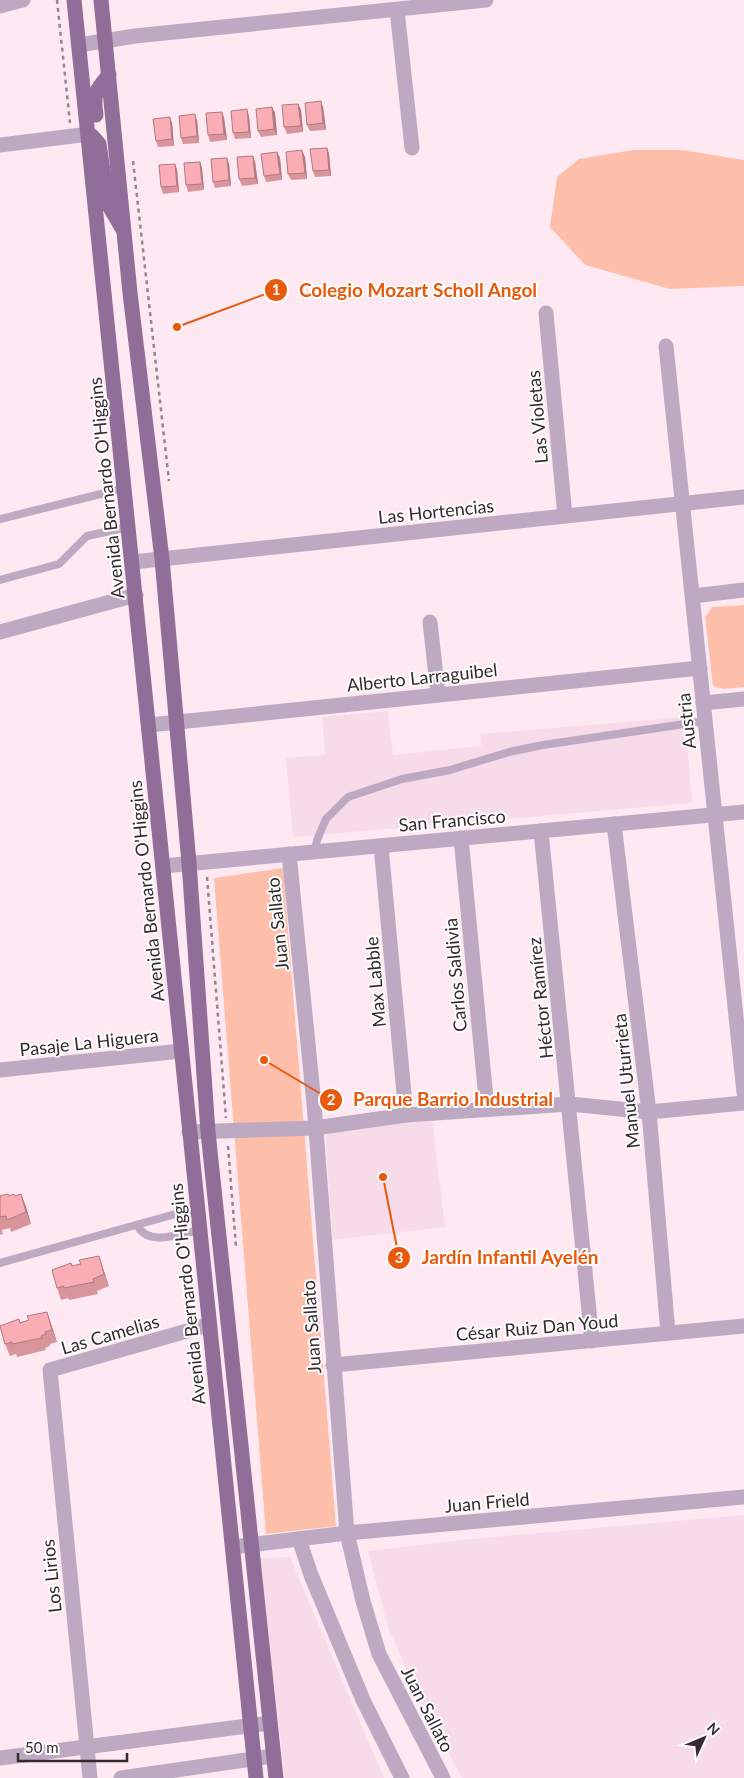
<svg xmlns="http://www.w3.org/2000/svg" width="744" height="1778" viewBox="0 0 744 1778" font-family="Lato,sans-serif">
<style>
.built{fill:#f7dbe9}
.green{fill:#fdbfaa}
.lines{fill:none;stroke-linecap:round;stroke-linejoin:round}
.path{stroke:#95868d;stroke-width:2.5;stroke-dasharray:4 4;stroke-linecap:butt}
.service{stroke:#bda9c2;stroke-width:8}
.minor{stroke:#bda9c2;stroke-width:15}
.tertiary{stroke:#bda9c2;stroke-width:15}
.primary{stroke:#916d9a;stroke-width:15}
.wall{fill:#d8959c}
.shaded-wall{fill:#b0797f}
.building{fill:#fbadb5;stroke:#b0797f}
.labels{text-anchor:middle;dominant-baseline:central;stroke-width:4;stroke-linejoin:round;paint-order:stroke}
.street-label{font-size:18px;fill:#342a2f;stroke:#fdfdfd}
.leader{fill:none;stroke:#e8590c;stroke-width:2}
.callout-dot{fill:#e8590c;stroke:#fdfdfd;stroke-width:2}
.mark-label{font-size:15px;text-anchor:middle;font-weight:bold;fill:#fff}
.callout-label{font-size:19px;text-anchor:middle;font-weight:bold;fill:#e8590c;stroke:#fdfdfd;stroke-width:4;stroke-linejoin:round;paint-order:stroke}
</style>
<rect width="100%" height="100%" fill="#fee9f3"/>
<g class="built">
<polygon points="388,711 393,755 481,746 480,734 685,717 692,803 293,837 286,758 325,755 322,717"/>
<polygon points="432,1118 445,1227 332,1240 325,1127"/>
<polygon points="744,1515 744,1778 462,1778 420,1700 388,1627 368,1551 471,1539"/>
<polygon points="290,1557 334,1661 384,1778 285,1778 259,1558"/>
</g>
<g class="green">
<polygon points="633,150 683,150 744,160 744,286 670,289 585,265 550,227 557,177 579,159"/>
<polygon points="744,605 744,687 724,689 713,686 705,617 712,607"/>
<polygon points="283,868 336,1526 266,1534 214,878"/>
</g>
<g class="lines">
<g class="path">
<polyline points="57,0 70,123"/>
<polyline points="133,161 169,481"/>
<polyline points="207,877 226,1118"/>
<polyline points="228,1146 236,1247"/>
</g>
<g class="service">
<polyline points="0,519 125,488"/>
<polyline points="0,580 59,564 87,536 129,527"/>
<polyline points="315,852 317,840 326,819 348,797 402,779 450,770 509,752 543,745 705,721"/>
<path d="M137 1225C148 1247 179 1234 199 1230"/>
<polyline points="0,1263 197,1208"/>
</g>
<g class="minor">
<polyline points="0,6 23,0"/>
<polyline points="397,10 412,148"/>
<polyline points="79,45 135,36 486,0"/>
<polyline points="0,145 89,134"/>
<polyline points="546,313 565,516"/>
<polyline points="666,346 744,1093"/>
<polyline points="133,562 744,497"/>
<polyline points="693,596 744,590"/>
<polyline points="430,622 438,694"/>
<polyline points="703,703 744,699"/>
<polyline points="149,725 700,668"/>
<polyline points="614,824 649,1112 668,1333"/>
<polyline points="541,831 592,1341"/>
<polyline points="461,838 487,1109"/>
<polyline points="381,846 406,1115"/>
<polyline points="289,854 314,1104 347,1533 363,1601 379,1654 443,1778"/>
<polyline points="0,1070 181,1051"/>
<polyline points="189,1132 315,1128 406,1115 570,1104 649,1112 744,1103"/>
<polyline points="333,1365 744,1326"/>
<polyline points="299,1539 311,1575 363,1700 402,1778"/>
<polyline points="233,1547 347,1533 744,1497"/>
<polyline points="0,1758 270,1723"/>
<polyline points="90,1778 50,1370 208,1325"/>
<polyline points="121,1778 273,1756"/>
</g>
<g class="tertiary">
<polyline points="0,632 136,595"/>
<polyline points="163,866 744,812"/>
</g>
<g class="primary">
<polyline points="74,0 256,1778"/>
<polyline points="101,0 130,293 162,559 189,863 208,1132 276,1778"/>
<path d="M96 115C93 94 95 91 109 75"/>
<polyline points="92,136 99,144 108,204 122,228"/>
</g>
</g>
<g class="wall">
<polygon points="298,104 301,110 303,132 287,134 284,127"/>
<polygon points="272,107 275,113 277,135 261,137 258,131"/>
<polygon points="323,107 326,130 310,131 307,125"/>
<polygon points="222,112 224,118 227,140 210,142 208,135"/>
<polygon points="249,116 251,138 235,139 233,133"/>
<polygon points="197,120 199,143 183,144 181,138"/>
<polygon points="172,123 174,146 158,147 156,141"/>
<polygon points="327,148 329,154 331,176 315,177 313,171"/>
<polygon points="277,152 280,158 282,180 266,182 264,176"/>
<polygon points="253,156 255,162 258,184 242,186 239,179"/>
<polygon points="305,157 307,179 291,180 288,174"/>
<polygon points="200,162 202,168 204,190 188,192 186,185"/>
<polygon points="175,164 177,170 179,192 163,194 161,187"/>
<polygon points="229,164 231,186 215,188 213,182"/>
<polygon points="21,1194 26,1207 31,1224 11,1232 10,1228 2,1230 3,1234 0,1235 0,1196 15,1196"/>
<polygon points="99,1256 109,1286 97,1291 98,1294 69,1300 68,1298 61,1300 57,1288 73,1266"/>
<polygon points="47,1312 57,1342 50,1344 50,1346 45,1348 46,1350 17,1357 16,1354 10,1356 5,1344 21,1322 29,1320"/>
</g>
<g class="shaded-wall">
<polygon points="321,101 323,107 326,130 323,123"/>
<polygon points="298,104 301,110 303,132 301,126"/>
<polygon points="272,107 275,113 277,135 274,129"/>
<polygon points="247,109 249,116 251,138 249,132"/>
<polygon points="222,112 224,118 227,140 224,134"/>
<polygon points="195,114 197,120 199,143 197,136"/>
<polygon points="170,117 172,123 174,146 172,139"/>
<polygon points="327,148 329,154 331,176 329,170"/>
<polygon points="302,150 305,157 307,179 305,173"/>
<polygon points="277,152 280,158 282,180 280,174"/>
<polygon points="253,156 255,162 258,184 255,178"/>
<polygon points="227,158 229,164 231,186 229,180"/>
<polygon points="200,162 202,168 204,190 202,184"/>
<polygon points="175,164 177,170 179,192 177,186"/>
<polygon points="21,1194 26,1207 31,1224 26,1212"/>
<polygon points="99,1256 103,1269 109,1286 104,1274"/>
<polygon points="47,1312 57,1342 52,1330"/>
</g>
<g class="building">
<polygon points="321,101 323,123 307,125 305,103"/>
<polygon points="298,104 301,126 284,127 282,105"/>
<polygon points="272,107 274,129 258,131 256,109"/>
<polygon points="247,109 249,132 233,133 231,111"/>
<polygon points="222,112 224,134 208,135 206,113"/>
<polygon points="195,114 197,136 181,138 179,116"/>
<polygon points="170,117 172,139 156,141 153,119"/>
<polygon points="327,148 329,170 313,171 310,149"/>
<polygon points="302,150 305,173 288,174 286,152"/>
<polygon points="277,152 280,174 264,176 261,154"/>
<polygon points="253,156 255,178 239,179 237,157"/>
<polygon points="227,158 229,180 213,182 211,159"/>
<polygon points="200,162 202,184 186,185 184,163"/>
<polygon points="175,164 177,186 161,187 159,165"/>
<polygon points="8,1194 9,1196 14,1194 15,1196 21,1194 26,1212 7,1220 6,1216 0,1217 0,1196"/>
<polygon points="99,1256 104,1274 93,1279 94,1282 64,1288 64,1286 57,1288 52,1270 71,1263 72,1266 81,1264 79,1260"/>
<polygon points="47,1312 52,1330 45,1332 46,1334 41,1336 42,1338 12,1344 12,1342 5,1344 0,1326 19,1319 20,1323 29,1320 27,1316"/>
</g>
<g class="labels">
<g class="street-label">
<text transform="translate(537 417) rotate(-95)">Las Violetas</text>
<text transform="translate(106 488) rotate(-96)">Avenida Bernardo O'Higgins</text>
<text transform="translate(436 511) rotate(-6)">Las Hortencias</text>
<text transform="translate(422 677) rotate(-6)">Alberto Larraguibel</text>
<text transform="translate(686 721) rotate(-96)">Austria</text>
<text transform="translate(452 820) rotate(-5)">San Francisco</text>
<text transform="translate(146 891) rotate(-96)">Avenida Bernardo O'Higgins</text>
<text transform="translate(277 924) rotate(-96)">Juan Sallato</text>
<text transform="translate(455 975) rotate(-95)">Carlos Saldivia</text>
<text transform="translate(375 982) rotate(-95)">Max Labble</text>
<text transform="translate(540 998) rotate(-96)">Héctor Ramírez</text>
<text transform="translate(89 1042) rotate(-6)">Pasaje La Higuera</text>
<text transform="translate(626 1081) rotate(-96)">Manuel Uturrieta</text>
<text transform="translate(187 1294) rotate(-96)">Avenida Bernardo O'Higgins</text>
<text transform="translate(311 1327) rotate(-94)">Juan Sallato</text>
<text transform="translate(537 1327) rotate(-5)">César Ruiz Dan Youd</text>
<text transform="translate(110 1334) rotate(-16)">Las Camelias</text>
<text transform="translate(487 1502) rotate(-5)">Juan Frield</text>
<text transform="translate(51 1576) rotate(-96)">Los Lirios</text>
<text transform="translate(428 1709) rotate(63)">Juan Sallato</text>
</g>
</g>
<path class="leader" d="M177 327L276 290M264 1060L331 1100M383 1177L399 1258"/>
<g class="callout-dot">
<circle cx="177" cy="327" r="5"/>
<circle cx="264" cy="1060" r="5"/>
<circle cx="383" cy="1177" r="5"/>
<circle cx="276" cy="290" r="12"/>
<circle cx="331" cy="1100" r="12"/>
<circle cx="399" cy="1258" r="12"/>
</g>
<g class="mark-label">
<text x="276" y="295">1</text>
<text x="331" y="1105">2</text>
<text x="399" y="1263">3</text>
</g>
<g class="callout-label">
<text x="418" y="297">Colegio Mozart Scholl Angol</text>
<text x="453" y="1106">Parque Barrio Industrial</text>
<text x="510" y="1264">Jardín Infantil Ayelén</text>
</g>
<g transform="translate(704 1738) rotate(46)" stroke="#fdfdfd" stroke-width="4" paint-order="stroke">
<path d="M0-4L9 19L0 12L-9 19Z" fill="#342a2f"/>
<text y="-8" font-size="14" font-weight="bold" text-anchor="middle" fill="#342a2f">N</text>
</g>
<path d="M18 1753v8h109v-8" fill="none" stroke="#342a2f" stroke-width="2.5"/>
<text x="25" y="1753" font-size="15" fill="#342a2f" stroke="#fdfdfd" stroke-width="4" paint-order="stroke">50 m</text>
</svg>
